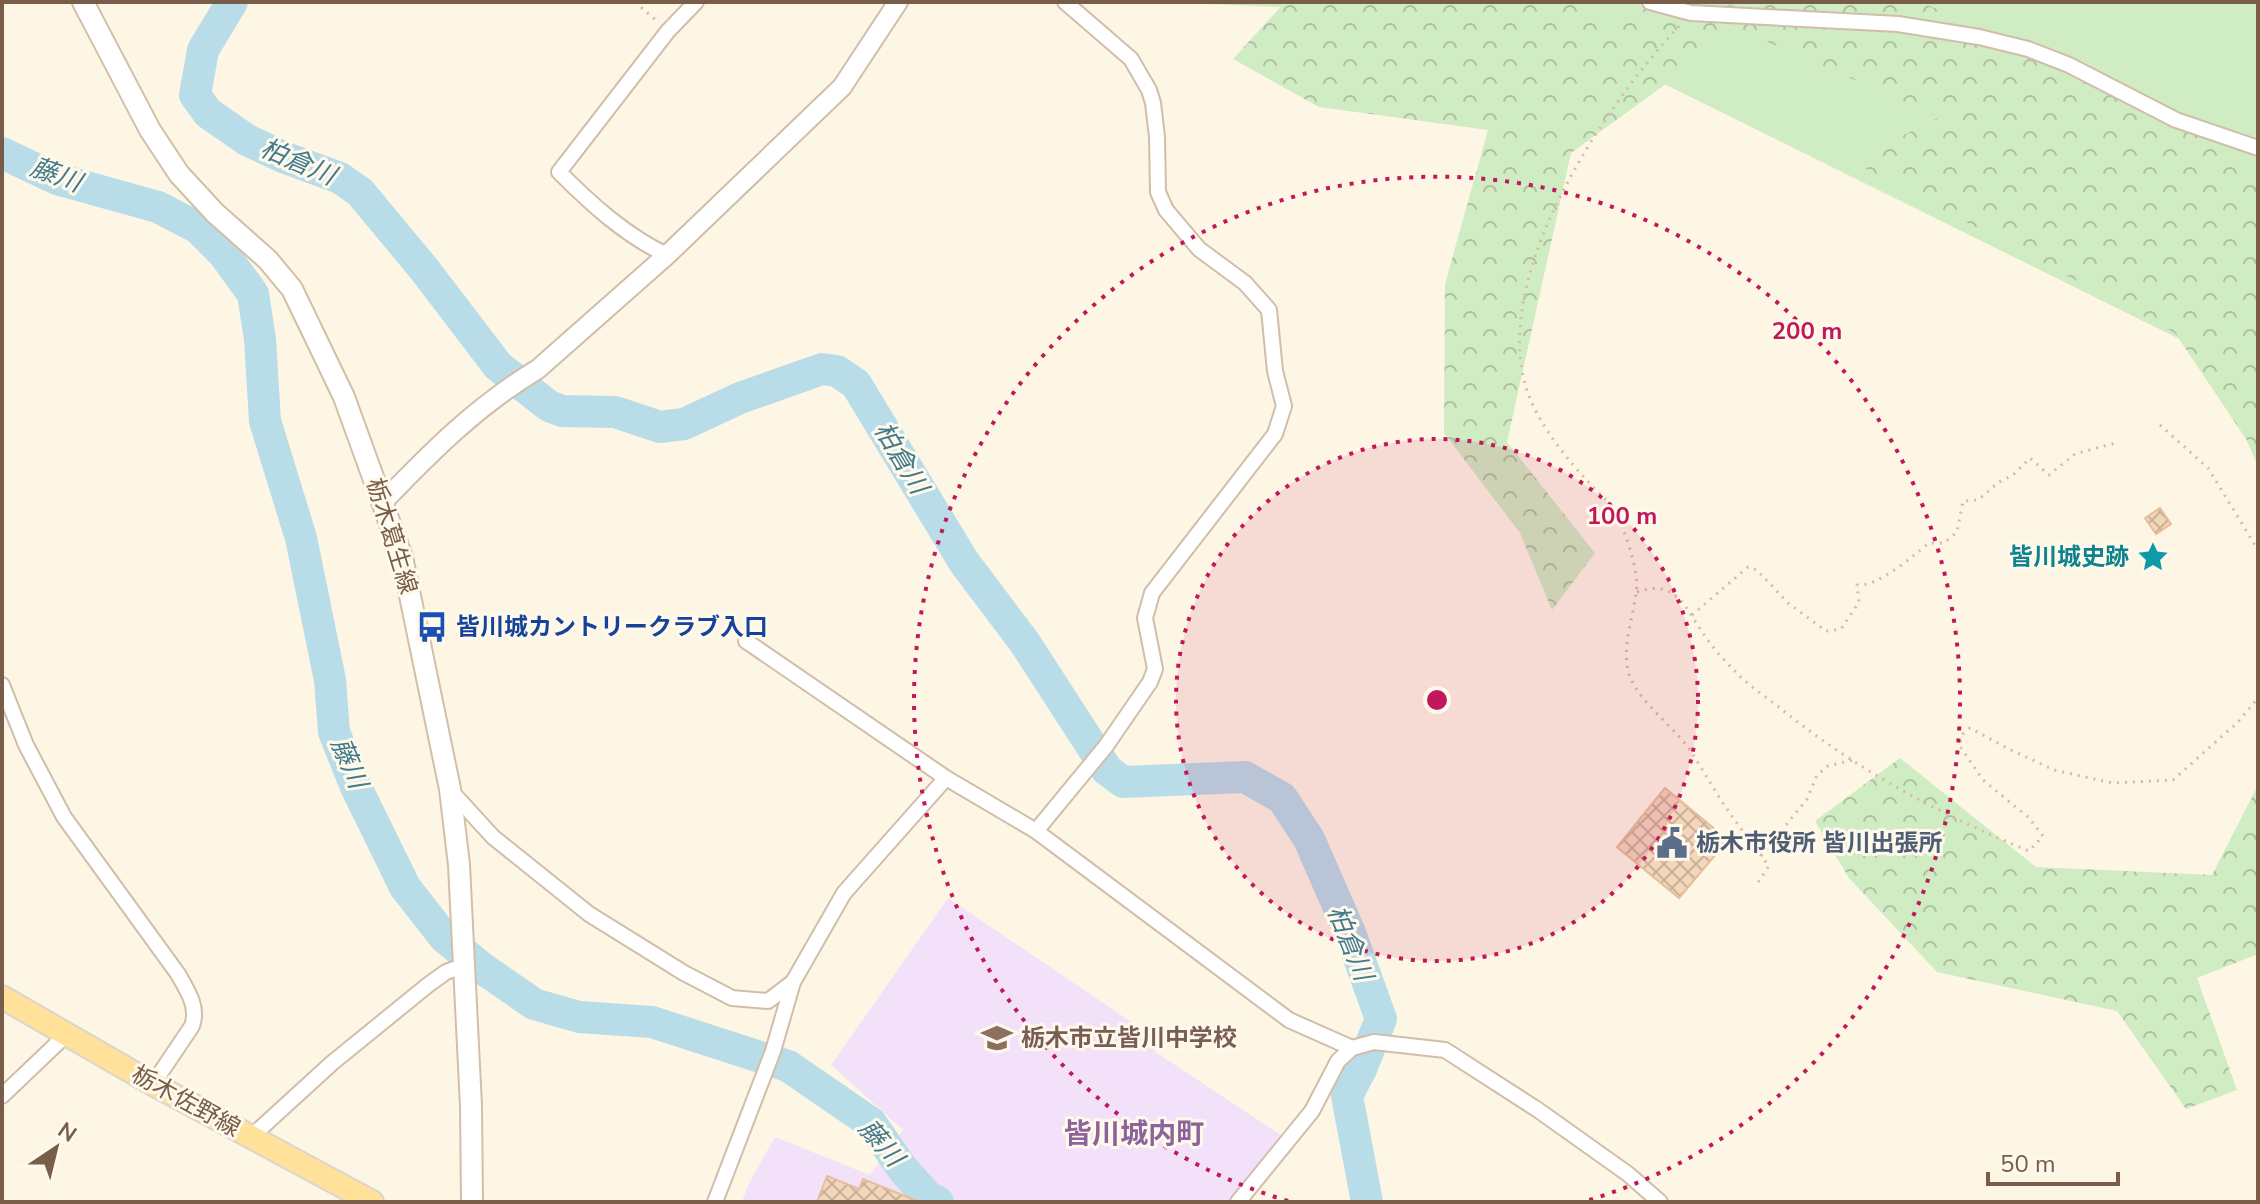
<svg xmlns="http://www.w3.org/2000/svg" width="2260" height="1204" viewBox="0 0 2260 1204" font-family="'Nunito Sans','Noto Sans JP',sans-serif">
<style>
.education{fill:#f3e1fa}
.green{fill:#d0ecc2}
.forest{fill:url(#forest-crowns)}
.lines{fill:none;stroke-linecap:round;stroke-linejoin:round}
.river{stroke:#b8dde8;stroke-width:32}
.building{fill:url(#building-cross-hatch);stroke:#e8be9a;stroke-width:2}
.minor-casing{stroke:#d0beaa;stroke-width:18}
.tertiary-casing{stroke:#d0beaa;stroke-width:22}
.secondary-casing{stroke:#d3bfa7;stroke-width:24}
.primary-casing{stroke:#dcd5cf;stroke-width:26}
.path{stroke:#daba9e;stroke-width:3;stroke-dasharray:2 6;stroke-linecap:butt}
.minor{stroke:#fff;stroke-width:14}
.tertiary{stroke:#fff;stroke-width:18}
.secondary{stroke:#fff;stroke-width:20}
.primary{stroke:#ffe19a;stroke-width:22}
.ring{fill:none;stroke:#c2185b;stroke-width:4;stroke-dasharray:4 8}
.labels{text-anchor:middle;dominant-baseline:central;stroke-width:6;stroke-linejoin:round;paint-order:stroke}
.street-label{font-size:24px;fill:#785d48;stroke:#fff9ec}
.culture-label{font-size:24px;font-weight:bold;fill:#0d838f;stroke:#fff9ec;text-anchor:end}
.transit-label{font-size:24px;font-weight:bold;fill:#164399;stroke:#fff9ec;text-anchor:start}
.service-label{font-size:24px;font-weight:bold;fill:#4e5e75;stroke:#fff9ec;text-anchor:start}
.education-label{font-size:24px;font-weight:bold;fill:#785e54;stroke:#fff9ec;text-anchor:start}
.water-label{font-size:26px;font-style:italic;fill:#417a8c;stroke:#fff9ec}
.quarter-label{font-size:28px;font-weight:bold;fill:#8d639c;stroke:#fff9ec}
.centre{fill:#c2185b;stroke:#fff9ec;stroke-width:4}
.ring-label{font-size:24px;text-anchor:middle;font-weight:bold;fill:#c2185b;stroke:#fff9ec;stroke-width:6;stroke-linejoin:round;paint-order:stroke}
</style>
<defs>
<pattern id="forest-crowns" width="20" height="18" patternUnits="userSpaceOnUse" patternTransform="scale(2)"><rect width="20" height="18" fill="#d0ecc2"/><path d="M2 6a3 3 0 1 1 6 0M12 15a3 3 0 1 1 6 0" fill="none" stroke="#aec2a0"/></pattern>
<pattern id="building-cross-hatch" width="8" height="8" patternUnits="userSpaceOnUse" patternTransform="scale(2)"><rect width="8" height="8" fill="#f4d6bb"/><path d="M0 0l8 8M0 8l8-8" fill="none" stroke="#cab19a"/></pattern>
</defs>
<rect width="100%" height="100%" fill="#fdf6e5"/>
<polygon class="education" points="948,898 1133,1023 1157,1053 1282,1136 1240,1202 742,1202 748,1185 775,1137 870,1175 903,1130 831,1065"/>
<polygon class="green" points="1156,2 2258,2 2258,378 1529,17"/>
<g class="forest">
<polygon points="1285,2 1585,2 1607,22 1649,2 1920,2 2071,65 2258,170 2258,466 2246,439 2175,333 1851,161 1940,117 1740,30 1571,153 1507,442 1595,553 1552,610 1520,533 1444,433 1445,284 1488,130 1319,107 1233,59"/>
<polygon points="1900,758 2036,867 2212,875 2258,785 2258,954 2197,978 2237,1090 2186,1109 2117,1011 1937,972 1849,878 1815,821"/>
</g>
<g class="lines">
<g class="river">
<polyline points="232,2 203,50 195,95 208,113 247,140 283,157 340,178 360,192 424,269 498,366 549,406 562,411 615,412 660,427 684,424 740,398 822,369 837,371 856,384 964,562 1025,643 1107,770 1123,782 1245,777 1282,798 1309,839 1350,933 1381,1019 1361,1069 1347,1096 1367,1202"/>
<polyline points="2,153 57,179 158,207 198,228 224,254 253,294 260,339 265,421 301,538 330,680 334,732 356,787 405,887 444,937 482,968 534,1004 579,1017 652,1022 788,1066 871,1123 902,1168 927,1196 938,1202"/>
</g>
</g>
<g class="building">
<polygon points="2160,508 2171,524 2156,534 2145,518"/>
<polygon points="1665,788 1728,840 1679,898 1617,847"/>
<polygon points="827,1176 859,1189 863,1179 920,1202 817,1202"/>
</g>
<g class="lines">
<defs>
<g id="minor">
<polyline points="1650,2 1691,13 1898,24 1979,37 2028,49 2069,65 2176,120 2258,148"/>
<path d="M667 255C626 236 591 204 559 172L668 31 696 2"/>
<polyline points="746,641 946,778 1036,831 1289,1020 1352,1048"/>
<path d="M2 685 26 745 64 817 178 974C187 990 199 1007 192 1026L153 1084"/>
<polyline points="450,790 493,837 589,914 684,973 732,998 768,1001 793,982"/>
<polyline points="1036,831 1106,746 1150,682 1155,669 1145,618 1152,593 1275,434 1284,406 1275,371 1269,310 1245,283 1199,249 1166,210 1158,192 1157,137 1153,103 1149,90 1131,59 1065,2"/>
<polyline points="2,1096 67,1034"/>
<polyline points="251,1137 332,1063 428,985 446,972 454,969 464,970"/>
<polyline points="715,1202 773,1051 793,982 844,893 946,778"/>
<polyline points="1238,1202 1312,1111 1338,1061 1352,1048 1374,1042 1445,1050 1538,1110 1628,1174 1660,1202"/>
</g>
<path id="tertiary" d="M384 501C433 450 477 406 538 369L667 255 842 87 898 2"/>
<polyline id="secondary" points="83,2 150,130 179,174 215,213 268,260 292,289 344,397 402,557 450,789 459,865 471,1106 472,1202"/>
<polyline id="primary" points="2,997 153,1084 372,1202"/>
</defs>
<use href="#minor" class="minor-casing"/>
<use href="#tertiary" class="tertiary-casing"/>
<use href="#secondary" class="secondary-casing"/>
<use href="#primary" class="primary-casing"/>
<g class="path">
<polyline points="635,2 657,21"/>
<path d="M1679 26C1603 108 1480 288 1532 403 1546 434 1569 461 1592 486 1599 494 1611 502 1616 512 1625 532 1640 572 1636 594 1633 616 1624 642 1627 665 1630 695 1669 722 1687 746 1700 764 1710 784 1723 803 1737 824 1753 845 1769 866L1755 887"/>
<polyline points="2160,425 2208,468 2258,550"/>
<path d="M1637 592C1678 578 1685 609 1705 636 1714 649 1725 662 1737 673 1749 686 1766 697 1780 708 1854 768 1940 815 2029 851L2043 836 2028 817 1983 780 1959 745 1963 734 1970 728 2007 748 2054 770 2112 783 2173 780 2238 722 2258 698"/>
<path d="M1692 615 1748 567 1757 570 1788 603 1826 631 1841 629 1859 602 1857 585C1878 587 1913 556 1929 543H1944L1957 532 1963 501 1978 500 1999 482 2013 475 2030 458 2049 475 2075 454 2115 443"/>
<polyline points="1761,856 1807,799 1817,775 1828,766 1853,760"/>
</g>
<use href="#minor" class="minor"/>
<use href="#tertiary" class="tertiary"/>
<use href="#secondary" class="secondary"/>
<use href="#primary" class="primary"/>
</g>
<circle cx="1437" cy="700" r="261" fill="#c2185b" fill-opacity=".12"/>
<g class="ring">
<circle cx="1437" cy="700" r="261"/>
<path d="M1288 1201A523 523 0 1 1 1586 1201"/>
</g>
<defs>
<symbol id="sight-bare" viewBox="-9 -9 18 18"><path d="M0-6L1.8-2.2L6-1.7L2.9 1.2L3.7 5.4L0 3.3L-3.7 5.4L-2.9 1.2L-6-1.7L-1.8-2.2Z" fill="#0f9aa8" stroke="#fff9ec" stroke-width="2.5" paint-order="stroke"/></symbol>
<symbol id="bus-bare" viewBox="-9 -9 18 18"><path d="M-5-6H5V4H4V6H2V4H-2V6H-4V4H-5ZM-3.5-4V0h7V-4ZM-3.5 1.2v1.5H-2V1.2ZM2 1.2v1.5H3.5V1.2Z" fill="#1a4fb4" stroke="#fff9ec" stroke-width="2.5" paint-order="stroke"/></symbol>
<symbol id="civic-bare" viewBox="-9 -9 18 18"><path d="M-.6-6.5H3V-4.5H.6V-3L4-1V1h2V6H-6V1h2V-1L-.6-3ZM-1.2 2.5V6h2.4V2.5Z" fill="#5c6f8a" stroke="#fff9ec" stroke-width="2.5" paint-order="stroke"/></symbol>
<symbol id="school-bare" viewBox="-9 -9 18 18"><path d="M0-5L7-2L0 1L-7-2ZM-4 1L0 2.5L4 1V4Q0 6-4 4Z" fill="#8d6e63" stroke="#fff9ec" stroke-width="2.5" paint-order="stroke"/></symbol>
</defs>
<g fill-rule="evenodd">
<use href="#sight-bare" x="2131" y="535" width="44" height="44"/>
<use href="#bus-bare" x="410" y="605" width="44" height="44"/>
<use href="#civic-bare" x="1650" y="821" width="44" height="44"/>
<use href="#school-bare" x="975" y="1016" width="44" height="44"/>
</g>
<g class="labels">
<g class="street-label">
<text transform="translate(392 536) rotate(73)">栃木葛生線</text>
<text transform="translate(186 1101) rotate(29)">栃木佐野線</text>
</g>
<g class="culture-label">
<text x="2129" y="557">皆川城史跡</text>
</g>
<g class="transit-label">
<text x="456" y="627">皆川城カントリークラブ入口</text>
</g>
<g class="service-label">
<text x="1696" y="843">栃木市役所 皆川出張所</text>
</g>
<g class="education-label">
<text x="1021" y="1038">栃木市立皆川中学校</text>
</g>
<g class="water-label">
<text transform="translate(298 162) rotate(23)">柏倉川</text>
<text transform="translate(56 175) rotate(20)">藤川</text>
<text transform="translate(901 458) rotate(59)">柏倉川</text>
<text transform="translate(349 763) rotate(67)">藤川</text>
<text transform="translate(1350 943) rotate(68)">柏倉川</text>
<text transform="translate(881 1143) rotate(49)">藤川</text>
</g>
<g class="quarter-label">
<text x="1134" y="1134">皆川城内町</text>
</g>
</g>
<circle cx="1437" cy="700" r="12" class="centre"/>
<g class="ring-label">
<text x="1807" y="339">200 m</text>
<text x="1622" y="524">100 m</text>
</g>
<rect width="2260" height="1204" fill="none" stroke="#785d48" stroke-width="8"/>
<g transform="translate(56 1148) rotate(35)" stroke="#fff9ec" stroke-width="6" paint-order="stroke">
<path d="M0-6L14 30L0 20L-14 30Z" fill="#785d48"/>
<text y="-12" font-size="22" font-weight="bold" text-anchor="middle" fill="#785d48">N</text>
</g>
<path d="M1988 1172v12h130v-12" fill="none" stroke="#785d48" stroke-width="4"/>
<text x="2000" y="1172" font-size="24" fill="#785d48" stroke="#fff9ec" stroke-width="6" paint-order="stroke">50 m</text>
</svg>
